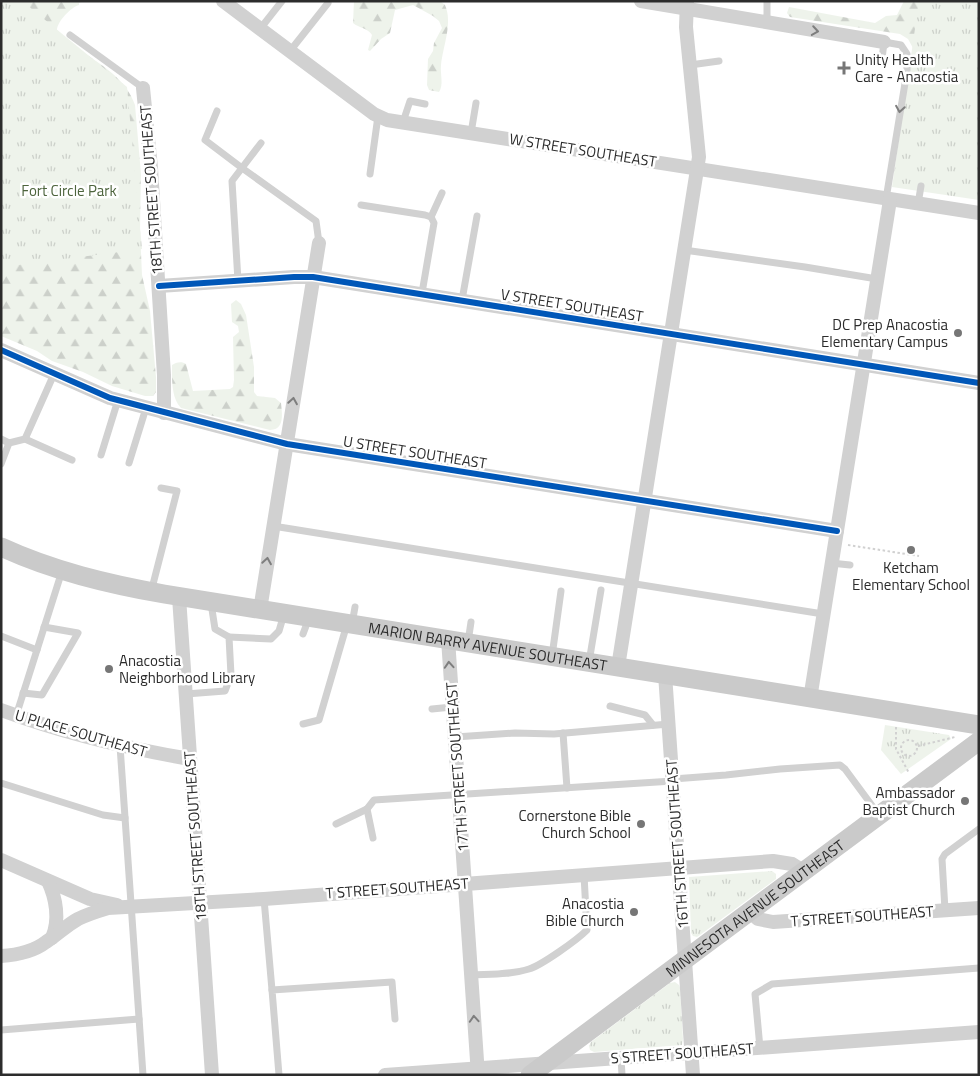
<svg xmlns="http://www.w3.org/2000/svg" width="980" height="1076" viewBox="0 0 980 1076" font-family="'Titillium Web',sans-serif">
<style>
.forest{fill:url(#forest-firs)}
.park{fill:url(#park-tufts)}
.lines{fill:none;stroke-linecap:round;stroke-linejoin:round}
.path{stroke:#d1d1d1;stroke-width:2;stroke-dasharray:2.5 2.5;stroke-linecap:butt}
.service{stroke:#d1d1d1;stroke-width:7}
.minor{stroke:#d1d1d1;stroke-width:14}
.secondary{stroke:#cacaca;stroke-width:19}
.cycleway-casing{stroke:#fff;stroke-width:9}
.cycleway{stroke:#0057b8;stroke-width:6}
.oneway{stroke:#7e7e7e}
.poi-dot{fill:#767676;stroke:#fff;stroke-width:2}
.labels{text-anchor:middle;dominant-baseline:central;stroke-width:5;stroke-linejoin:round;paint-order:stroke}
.poi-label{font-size:15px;fill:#2c2c2c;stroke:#fff;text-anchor:end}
.street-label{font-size:15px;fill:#2c2c2c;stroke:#fff}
.park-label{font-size:15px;fill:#4d643d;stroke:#fff}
</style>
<defs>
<pattern id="forest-firs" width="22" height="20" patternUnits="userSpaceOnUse" patternTransform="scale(1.25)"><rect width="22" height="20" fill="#eef3eb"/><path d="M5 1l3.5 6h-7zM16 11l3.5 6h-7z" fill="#ccd0ca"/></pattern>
<pattern id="park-tufts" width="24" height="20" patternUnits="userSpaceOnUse" patternTransform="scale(1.25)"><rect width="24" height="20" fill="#eef3eb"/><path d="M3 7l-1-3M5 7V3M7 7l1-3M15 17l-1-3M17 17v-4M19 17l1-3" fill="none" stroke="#ccd0ca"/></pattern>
</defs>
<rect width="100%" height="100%" fill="#fff"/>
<g class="forest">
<path d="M1 1H83L79 3V5C71 7 57 22 57 30 64 37 72 45 81 51 102 65 126 79 135 105L141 174 140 230 142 275 150 311 156 377V392L153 396H145L112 386 83 372 52 361 37 351 1 336Z"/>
<path d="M354 1H440L445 5C453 23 443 46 441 65 440 74 444 85 439 92L429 90 427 85 428 59 433 51 434 43 442 28 439 21 433 16 413 5 395 10 390 33 381 39 370 51 368 50 372 35C368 28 359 28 353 23Z"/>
<polygon points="904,1 979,1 913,48 908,39 900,34 790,17 787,13 789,7 875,23 886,16 897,15"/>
<path d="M236 300 241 304 246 315 254 367V392L257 396 275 398 281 403C282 413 285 430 270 430L181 408C171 398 172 378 172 365 176 362 182 361 186 364L193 391 230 389 233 387 234 380 233 337 239 332 238 326 232 322 231 304Z"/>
</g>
<g class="park">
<polygon points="1,1 22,1 127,87 142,249 18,265 1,264"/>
<polygon points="919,1 979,1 979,200 892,187"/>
<polygon points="885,725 949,735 951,739 901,774 881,750"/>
<polygon points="772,871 776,874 776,879 700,935 697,937 693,936 691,933 689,877"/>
<polygon points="675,982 679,985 680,988 683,1039 682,1045 594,1052 590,1050 589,1046 591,1042 670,983"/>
</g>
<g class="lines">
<g class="path">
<polyline points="848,545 919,556"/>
<polyline points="896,727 896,749 909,773"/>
<circle cx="909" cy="748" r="8"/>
<polyline points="918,746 955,737"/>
</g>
<g class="service">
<polyline points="767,22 767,1"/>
<polyline points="260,29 282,1"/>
<polyline points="70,35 143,88"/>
<polyline points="290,51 328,3"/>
<polyline points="882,59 884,42 901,45 907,54 907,71 886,199"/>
<polyline points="690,65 719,61"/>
<polyline points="217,111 205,140 242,168 316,221 319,243"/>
<polyline points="403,122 410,101 425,104"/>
<polyline points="471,133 476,103"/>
<polyline points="370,174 378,116"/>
<polyline points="918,204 921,186"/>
<polyline points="361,205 425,215 431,217 434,223 422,293"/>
<polyline points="431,217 442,193"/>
<polyline points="684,250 805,267 877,279"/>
<polyline points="238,281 232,181 261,143"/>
<polyline points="462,300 477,216"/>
<polyline points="1,439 9,443 25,439 54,374"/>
<polyline points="25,439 72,460"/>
<polyline points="101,455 118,400"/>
<polyline points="129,463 146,408"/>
<polyline points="1,464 9,443"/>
<polyline points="273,526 823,614"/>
<polyline points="831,563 850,565"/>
<polyline points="151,592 177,491 161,488"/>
<polyline points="352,624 355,607"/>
<polyline points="303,634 309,618"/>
<polyline points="1,636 37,650"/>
<polyline points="229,637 271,639 279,631 284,614"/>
<polyline points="468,642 471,622"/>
<polyline points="552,656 561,591"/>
<polyline points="589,662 601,590"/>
<polyline points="23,693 42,695 78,633 44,627"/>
<polyline points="186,694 225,691 231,675 229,637 215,629 211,603"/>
<polyline points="610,706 645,715 653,725"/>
<polyline points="432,709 452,707"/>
<polyline points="16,716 62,571"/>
<polyline points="303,724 319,720 347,624"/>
<polyline points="563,733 567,788"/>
<polyline points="455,737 515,733 554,734 669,724"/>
<polyline points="120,746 143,1075"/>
<polyline points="673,779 726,775 780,769 840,765 845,769 879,815"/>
<polyline points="1,783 103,815 125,818"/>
<polyline points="367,809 373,838"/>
<polyline points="336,824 367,809 374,800 673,781"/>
<polyline points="264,899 272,990"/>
<polyline points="945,910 942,859 945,854 979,829"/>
<path d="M471 975C490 974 510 975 529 969 542 965 577 940 587 930L584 875"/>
<polyline points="1,1030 139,1019"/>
<polyline points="760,1048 755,994 772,984 979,968"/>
<polyline points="621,1058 622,1075"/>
<polyline points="279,1075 272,990 392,982 395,1019"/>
</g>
<g class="minor">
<polyline points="223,1 374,114 387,120 979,213"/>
<polyline points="641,1 884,42"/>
<polyline points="143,88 151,168 164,375 164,413"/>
<polyline points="159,286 294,277 313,277 979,383"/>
<polyline points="1,350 110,398 287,444 837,531"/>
<polyline points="179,597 212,1075"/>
<polyline points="260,610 319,243"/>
<polyline points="448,639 478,1075"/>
<polyline points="618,667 699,157 686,27 687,1"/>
<polyline points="665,674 693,1075"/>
<polyline points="810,699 890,200"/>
<path d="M1 710C63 733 125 748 190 759"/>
<polyline points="1,860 90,899 117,905"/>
<path d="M48 881C56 898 60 920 52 938"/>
<polyline points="749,911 758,919 773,922 979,908"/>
<path d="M1 956C17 955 33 952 46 942 57 935 67 925 78 919 88 914 98 911 108 908L264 899 773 861 792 864 803 871"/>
<polyline points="385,1075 979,1032"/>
</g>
<g class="secondary">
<path id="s1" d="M1 547C53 571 108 584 164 594L979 725"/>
<path id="s2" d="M530 1075 979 741"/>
</g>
<defs>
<g id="cycleway">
<polyline points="159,286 294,277 313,277 979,383"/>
<polyline points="1,350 110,398 287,444 837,531"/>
</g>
</defs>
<use href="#cycleway" class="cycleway-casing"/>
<use href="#cycleway" class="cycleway"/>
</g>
<defs><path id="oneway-chevron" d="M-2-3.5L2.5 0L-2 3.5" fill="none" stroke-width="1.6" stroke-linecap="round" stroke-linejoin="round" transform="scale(1.25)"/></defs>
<g class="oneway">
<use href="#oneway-chevron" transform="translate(815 31) rotate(9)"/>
<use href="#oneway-chevron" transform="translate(900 109) rotate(99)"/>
<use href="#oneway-chevron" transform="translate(293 401) rotate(-81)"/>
<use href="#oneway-chevron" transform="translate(267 561) rotate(-81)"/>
<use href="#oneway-chevron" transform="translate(449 665) rotate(-94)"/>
<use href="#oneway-chevron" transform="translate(474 1019) rotate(-94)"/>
</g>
<g class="poi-dot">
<path d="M841.5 60.5h5v5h5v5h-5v5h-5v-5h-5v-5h5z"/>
<circle cx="958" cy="333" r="5"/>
<circle cx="911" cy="550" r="5"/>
<circle cx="109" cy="669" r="5"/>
<circle cx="965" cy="801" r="5"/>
<circle cx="641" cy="824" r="5"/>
<circle cx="634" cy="912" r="5"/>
</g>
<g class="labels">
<g class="poi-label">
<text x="855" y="59" text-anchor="start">Unity Health<tspan x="855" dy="17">Care - Anacostia</tspan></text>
<text x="948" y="324">DC Prep Anacostia<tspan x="948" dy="17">Elementary Campus</tspan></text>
<text x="911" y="567" text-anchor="middle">Ketcham<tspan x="911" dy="17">Elementary School</tspan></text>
<text x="119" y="660" text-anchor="start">Anacostia<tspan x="119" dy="17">Neighborhood Library</tspan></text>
<text x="955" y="792">Ambassador<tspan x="955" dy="17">Baptist Church</tspan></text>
<text x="631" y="815">Cornerstone Bible<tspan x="631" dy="17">Church School</tspan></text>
<text x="624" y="903">Anacostia<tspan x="624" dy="17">Bible Church</tspan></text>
</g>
<g class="street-label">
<text transform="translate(583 150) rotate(9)">W STREET SOUTHEAST</text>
<text transform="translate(151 190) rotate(-94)">18TH STREET SOUTHEAST</text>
<text transform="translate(572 305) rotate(9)">V STREET SOUTHEAST</text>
<text transform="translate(415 452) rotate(9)">U STREET SOUTHEAST</text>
<text stroke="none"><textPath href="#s1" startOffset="498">MARION BARRY AVENUE SOUTHEAST</textPath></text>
<text transform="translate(81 733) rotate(16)">U PLACE SOUTHEAST</text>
<text transform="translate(457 767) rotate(-94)">17TH STREET SOUTHEAST</text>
<text transform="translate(195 836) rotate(-94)">18TH STREET SOUTHEAST</text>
<text transform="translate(677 844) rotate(-94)">16TH STREET SOUTHEAST</text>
<text transform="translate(397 888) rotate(-4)">T STREET SOUTHEAST</text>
<text stroke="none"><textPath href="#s2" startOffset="280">MINNESOTA AVENUE SOUTHEAST</textPath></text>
<text transform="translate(862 916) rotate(-4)">T STREET SOUTHEAST</text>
<text transform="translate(682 1053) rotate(-4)">S STREET SOUTHEAST</text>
</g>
<g class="park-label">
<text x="69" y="190">Fort Circle Park</text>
</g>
</g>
<rect width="980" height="1076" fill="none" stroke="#2c2c2c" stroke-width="5"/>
</svg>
